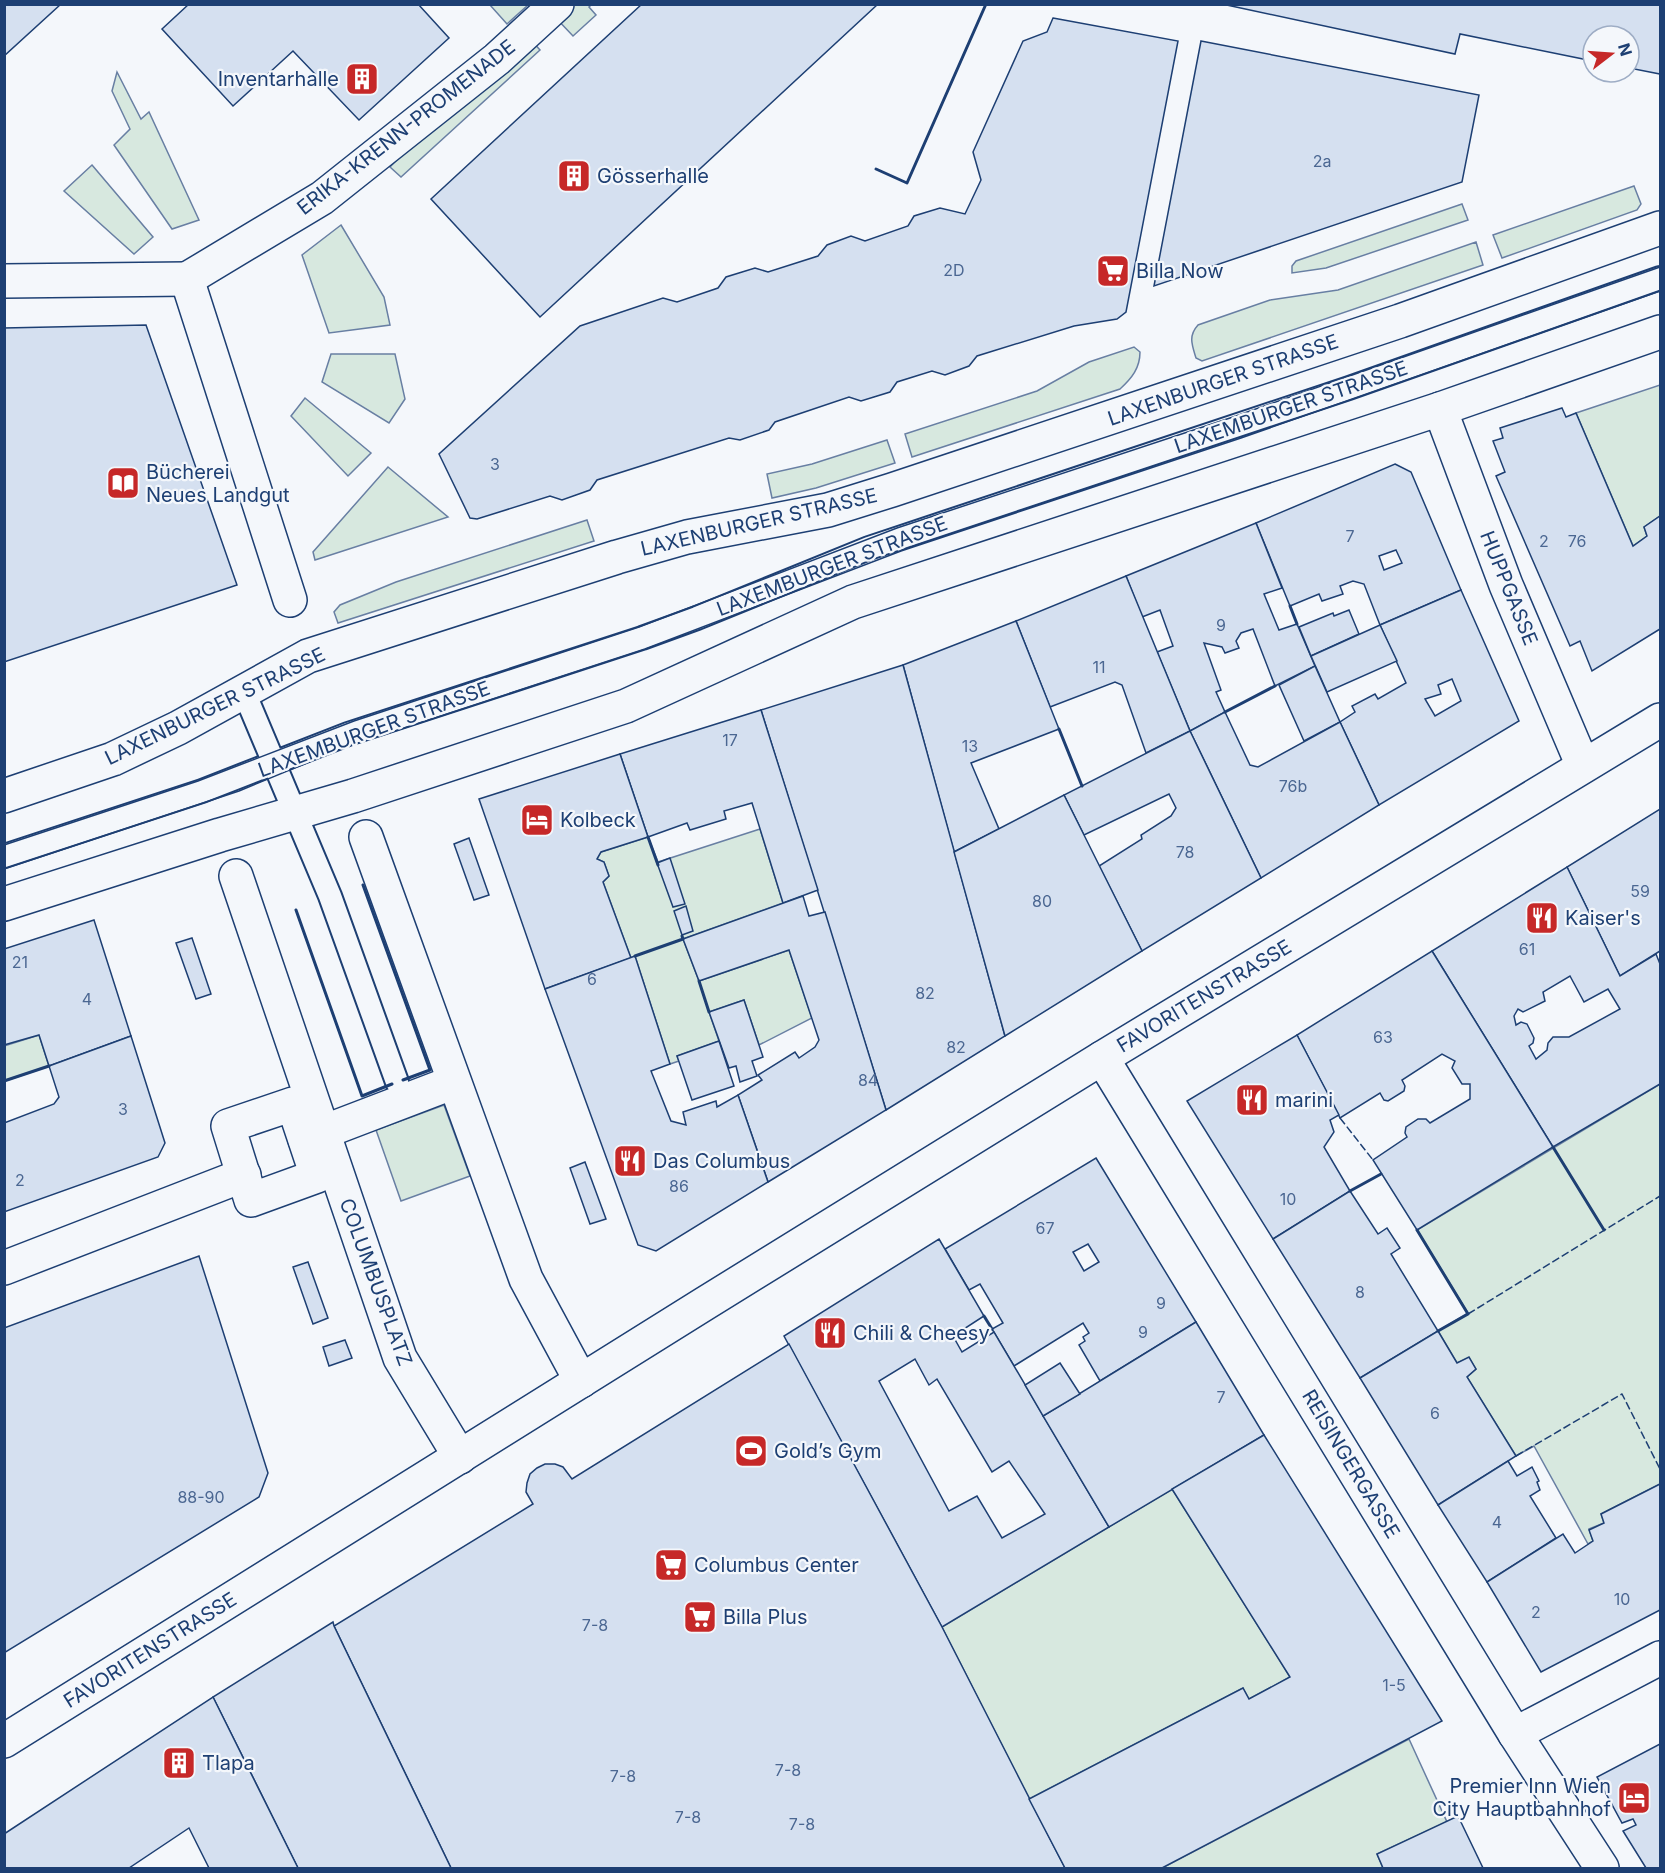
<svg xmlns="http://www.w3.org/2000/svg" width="1665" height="1873" viewBox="0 0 1665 1873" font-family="Inter,sans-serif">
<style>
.green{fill:#d7e8df;stroke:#687fa3;stroke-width:1.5}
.building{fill:#d5e0f0;stroke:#1d3f73;stroke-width:1.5;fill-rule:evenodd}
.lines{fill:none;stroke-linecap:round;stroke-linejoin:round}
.lane-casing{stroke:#1d3f73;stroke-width:26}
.street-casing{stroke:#1d3f73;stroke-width:36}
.primary-casing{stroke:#1d3f73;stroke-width:36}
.lane{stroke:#f4f7fb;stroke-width:22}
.street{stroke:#f4f7fb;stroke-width:33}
.primary{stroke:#f4f7fb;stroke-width:33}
.tram{stroke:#1d3f73;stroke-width:1.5}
.fence{stroke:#1d3f73;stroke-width:1.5;stroke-dasharray:8 3;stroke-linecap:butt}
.wall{stroke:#1d3f73;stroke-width:3}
.labels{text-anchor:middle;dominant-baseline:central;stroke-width:4.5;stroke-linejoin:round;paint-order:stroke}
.number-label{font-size:16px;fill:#4b6792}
.poi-label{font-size:20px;fill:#1d3f73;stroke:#f4f7fb;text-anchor:start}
.street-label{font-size:20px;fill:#1d3f73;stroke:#f4f7fb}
</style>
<rect width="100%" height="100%" fill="#f4f7fb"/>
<g class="green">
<polygon points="568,4 591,5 589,7 596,15 573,36 555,17"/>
<polygon points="490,5 528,5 507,24"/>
<polygon points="530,39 540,50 401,177 390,167 453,101"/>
<polygon points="117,72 141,119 149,112 199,220 172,229 114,145 130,129 112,91"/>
<polygon points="92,165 153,237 134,254 64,191"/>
<polygon points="1634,186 1641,204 1637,210 1502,258 1493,235"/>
<polygon points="1462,204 1468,220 1326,268 1292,273 1292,266 1296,261"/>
<polygon points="341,225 384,297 390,325 329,333 302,255"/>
<path d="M1476 242 1483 265 1202 361 1196 358C1192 345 1188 336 1198 325L1270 300 1338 290Z"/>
<path d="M1134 347 1140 352C1140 368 1132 378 1120 389L912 457 905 434 1037 391 1089 362Z"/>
<polygon points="331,354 395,354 405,399 389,423 322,382"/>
<polygon points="1660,385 1660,516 1644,527 1647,536 1633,546 1576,413"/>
<polygon points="305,398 371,453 348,476 291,416"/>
<polygon points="887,440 895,463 816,488 772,498 767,474 812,464"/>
<polygon points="388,467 448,517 315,560 313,552"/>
<polygon points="587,520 594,541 338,623 334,612 340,605 396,582"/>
<polygon points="760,829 783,903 683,939 699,981 789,950 812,1018 759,1045 744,1000 709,1012 719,1041 677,1056 679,1061 670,1064 635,956 631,958 603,882 609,876 604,862 597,859 601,852 648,837 658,862"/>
<polygon points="39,1035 49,1066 5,1081 4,1046"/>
<polygon points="1660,1084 1660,1484 1601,1514 1604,1523 1589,1529 1593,1541 1588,1544 1534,1446 1516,1456 1467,1377 1476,1369 1469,1358 1457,1363 1438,1331 1468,1313 1417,1230"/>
<polygon points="444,1105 470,1176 401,1201 376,1130"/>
<polygon points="1172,1489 1290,1677 1249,1699 1243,1688 1029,1799 942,1627"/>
<polygon points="1409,1739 1447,1822 1377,1854 1383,1868 1162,1868"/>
</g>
<g class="building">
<polygon points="4,4 61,4 4,56"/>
<polygon points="189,4 418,4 449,38 359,120 293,51 233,106 162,29"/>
<polygon points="642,4 878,4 540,317 431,199"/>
<polygon points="1222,4 1660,4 1660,74 1629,68 1629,36 1593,36 1593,61 1460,34 1455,54"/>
<polygon points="1053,18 1178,41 1126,312 1117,319 1074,326 977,356 969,366 945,375 932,371 897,382 890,392 861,401 849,397 775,422 769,430 740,440 729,438 597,480 590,490 562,500 550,496 477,519 470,518 439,454 580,326 663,298 677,302 718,288 726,277 755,268 768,272 818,256 827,245 851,236 865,241 908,226 914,216 940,208 965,214 981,180 973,152 1023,41 1047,32"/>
<polygon points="1201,41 1479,95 1462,182 1154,286"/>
<polygon points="146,325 237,585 4,662 4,328"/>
<polygon points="1562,408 1566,417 1576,413 1633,546 1647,536 1644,527 1660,516 1660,629 1592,671 1580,641 1570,646 1496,476 1505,472 1493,441 1503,438 1500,428"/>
<path d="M1395 464 1411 472 1461 590 1380 625 1364 584 1353 581 1340 586 1343 594 1322 601 1319 594 1290 606 1256 523ZM1396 550 1402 563 1384 570 1379 556Z"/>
<polygon points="1256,523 1282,588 1264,594 1279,630 1297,624 1315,666 1275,686 1253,629 1241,633 1236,641 1239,648 1225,653 1222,647 1204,643 1221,690 1216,692 1225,712 1190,731 1157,652 1173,646 1160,610 1142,617 1126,576"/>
<polygon points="1126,576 1190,731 1146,753 1122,685 1115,682 1050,707 1016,621"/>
<path d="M1461 590 1519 721 1379 805 1340 722 1355 712 1352 706 1375 694 1378 699 1406 683 1380 625ZM1452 679 1461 701 1435 716 1425 699 1441 694 1438 685Z"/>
<polygon points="1349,610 1359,634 1311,656 1299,627 1333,613 1334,616"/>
<polygon points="1016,621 1059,729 971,763 999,829 954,852 903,665"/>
<polygon points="1380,625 1397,661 1327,692 1311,656"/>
<polygon points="903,665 1005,1036 886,1110 761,710"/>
<polygon points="1315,666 1340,722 1304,741 1279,685"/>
<polygon points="761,710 818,890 783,903 752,803 724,811 726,819 690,830 687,823 648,837 620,754"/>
<polygon points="1225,712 1250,765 1258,767 1340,722 1379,805 1261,878 1190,731"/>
<polygon points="1190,731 1261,878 1142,951 1099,866 1142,839 1141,835 1171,816 1176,808 1169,794 1084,835 1064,795"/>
<polygon points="620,754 648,837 601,852 597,859 604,862 609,876 603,882 631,958 545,989 479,799"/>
<polygon points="1064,795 1142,951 1005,1036 954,852"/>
<polygon points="1660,809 1660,951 1620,976 1567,867"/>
<polygon points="469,838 489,895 474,900 454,844"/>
<polygon points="670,858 685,904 673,907 657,863"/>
<path d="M1567 867 1620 976 1656 954 1660 964V1084L1553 1147 1432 951ZM1570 976 1584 1002 1608 989 1620 1009 1569 1037H1553L1548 1043 1547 1050 1536 1059 1529 1046 1533 1043 1534 1038 1527 1024 1521 1022 1516 1025 1514 1016 1518 1009 1523 1012 1545 1001 1543 992Z"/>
<polygon points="803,896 809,916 825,912 886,1110 768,1182 738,1095 762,1080 758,1075 795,1052 799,1058 815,1047 819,1040 789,950 699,981 683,939"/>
<polygon points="686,906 693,931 682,935 674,911"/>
<polygon points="94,920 131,1036 49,1066 39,1035 4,1045 4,949"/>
<polygon points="192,938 211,994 196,999 176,943"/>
<polygon points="1432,951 1553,1147 1417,1230 1373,1160 1407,1137 1405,1133 1406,1127 1418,1119 1426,1119 1430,1123 1470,1099 1470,1084 1462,1084 1452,1068 1455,1061 1442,1054 1402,1080 1405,1086 1404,1091 1388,1101 1384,1100 1380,1093 1340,1118 1297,1035"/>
<polygon points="635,956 670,1064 651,1071 671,1121 686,1125 683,1112 716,1101 717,1107 738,1095 768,1182 656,1251 638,1245 545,989"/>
<polygon points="744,1000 763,1057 752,1061 757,1076 740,1082 736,1066 729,1068 709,1012"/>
<polygon points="1297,1035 1339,1115 1330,1120 1334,1132 1324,1147 1350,1191 1273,1239 1187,1101"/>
<polygon points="131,1036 165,1143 158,1157 4,1212 4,1123 54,1104 59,1097 49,1066"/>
<polygon points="719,1041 734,1086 692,1100 677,1056"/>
<path d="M1096 1158 1196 1322 1100 1381 1079 1345 1085 1341 1083 1337 1089 1333 1083 1323 1014 1366 992 1329 1003 1323 980 1284 969 1290 945 1249ZM1088 1244 1099 1262 1084 1271 1073 1252Z"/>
<polygon points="585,1162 606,1219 590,1224 570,1168"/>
<polygon points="1350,1191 1378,1234 1387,1228 1400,1248 1391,1254 1438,1331 1360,1378 1273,1239"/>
<path d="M939 1239 984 1316 953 1336 962 1352 994 1332 1109 1527 942 1627 784 1336ZM915 1359 929 1385 937 1379 992 1472 1009 1461 1045 1514 1002 1538 977 1496 949 1511 879 1381Z"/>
<polygon points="199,1256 268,1473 259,1497 4,1653 4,1328"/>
<polygon points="308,1262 328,1318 313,1324 293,1267"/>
<polygon points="1196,1322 1264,1435 1109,1527 1043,1416"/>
<polygon points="1438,1331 1457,1363 1469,1357 1476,1369 1467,1377 1516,1456 1438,1505 1360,1378"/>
<polygon points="345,1340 352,1358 329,1366 323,1347"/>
<polygon points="789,1344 942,1627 1065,1868 451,1868 334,1626 533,1504 526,1492 527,1483 530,1474 537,1468 545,1464 555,1464 563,1467 572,1479"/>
<polygon points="1060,1363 1080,1394 1043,1416 1025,1385"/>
<polygon points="1264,1435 1442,1721 1162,1868 1065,1868 1029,1799 1243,1688 1249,1699 1290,1677 1172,1489"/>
<polygon points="1508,1461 1517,1476 1532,1467 1539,1481 1537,1482 1540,1490 1530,1496 1556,1538 1487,1582 1438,1505"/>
<polygon points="1660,1484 1660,1610 1541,1672 1487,1582 1563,1534 1575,1553 1593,1541 1589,1530 1604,1523 1601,1514"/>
<polygon points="333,1622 334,1626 451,1868 298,1868 213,1697"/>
<polygon points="213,1697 298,1868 209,1868 189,1828 129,1868 4,1868 4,1834"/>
<polygon points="1660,1744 1660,1868 1646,1868 1623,1831 1636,1825 1633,1819 1622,1823 1597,1777"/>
<polygon points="1458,1816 1483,1868 1383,1868 1377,1854"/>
</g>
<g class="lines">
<defs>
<g id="lane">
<polyline points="244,692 330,896 397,1082"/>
<polyline points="4,856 202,791 348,734 642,638 697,618 869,548 1349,388 1660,278"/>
</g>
<g id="street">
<polyline points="187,279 322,198 497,59 557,4"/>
<polyline points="187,279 290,600"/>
<polyline points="4,281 187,279"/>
<polyline points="1440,409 1506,585 1583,766"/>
<polyline points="366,837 526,1279 581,1381"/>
<polyline points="236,876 400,1358 460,1457"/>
<polyline points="1102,1058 1515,1734 1602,1868"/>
<polygon points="293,1104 317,1176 251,1200 228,1126"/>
<polyline points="305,1139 454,1082"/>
<polyline points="4,1268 244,1175"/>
<polyline points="1515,1734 1660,1658"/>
<polyline points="4,1741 704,1304 1102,1058 1660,720"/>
</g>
<g id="primary">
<polyline points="4,796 113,759 178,728 308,656 617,557 687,537 828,510 892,490 1400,321 1660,228"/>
<polyline points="4,904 220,835 353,796 626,706 853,602 1440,409 1660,332"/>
</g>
</defs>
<use href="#lane" class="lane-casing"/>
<use href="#street" class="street-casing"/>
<use href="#primary" class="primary-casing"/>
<use href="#lane" class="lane"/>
<use href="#street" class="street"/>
<use href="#primary" class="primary"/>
<g class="tram">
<polyline points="4,845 198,781 354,721 639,627 897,528 1233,417 1660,267"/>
<polyline points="4,869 239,791 343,748 645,649 901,551 1241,438 1660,291"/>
</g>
<g class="fence">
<polyline points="1340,1118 1373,1160"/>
<polyline points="1468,1314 1660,1196"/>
<polyline points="1516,1456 1622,1394 1660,1469"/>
</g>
<g class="wall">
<polyline points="876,169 907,183 986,4"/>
<polyline points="1290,606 1297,624"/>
<polyline points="1225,712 1275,686"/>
<polyline points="1059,729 1082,786"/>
<polyline points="648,837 658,865"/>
<polyline points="363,885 430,1070 403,1080"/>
<polyline points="296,910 362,1096 392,1084"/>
<polyline points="635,956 683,939 682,936"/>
<polyline points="699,981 709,1012"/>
<polyline points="4,1081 49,1066"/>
<polyline points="1553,1147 1604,1230"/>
<polyline points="1350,1191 1381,1174"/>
<polyline points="1417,1230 1468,1314 1438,1331"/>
<polyline points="984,1316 992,1329"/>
</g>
</g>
<defs>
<symbol id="building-square" viewBox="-11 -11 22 22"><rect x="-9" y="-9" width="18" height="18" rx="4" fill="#c62828" stroke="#f4f7fb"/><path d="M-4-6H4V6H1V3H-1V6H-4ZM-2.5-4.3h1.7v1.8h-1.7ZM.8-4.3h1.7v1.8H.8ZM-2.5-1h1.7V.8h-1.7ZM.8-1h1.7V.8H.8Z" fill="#fff"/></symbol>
<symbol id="supermarket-square" viewBox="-11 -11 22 22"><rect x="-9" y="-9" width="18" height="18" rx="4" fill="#c62828" stroke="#f4f7fb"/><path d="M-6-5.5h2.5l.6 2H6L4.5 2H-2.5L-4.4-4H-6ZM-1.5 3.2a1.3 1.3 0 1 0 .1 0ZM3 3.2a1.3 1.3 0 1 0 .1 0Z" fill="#fff"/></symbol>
<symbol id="library-square" viewBox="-11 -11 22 22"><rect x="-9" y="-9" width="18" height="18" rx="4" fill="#c62828" stroke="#f4f7fb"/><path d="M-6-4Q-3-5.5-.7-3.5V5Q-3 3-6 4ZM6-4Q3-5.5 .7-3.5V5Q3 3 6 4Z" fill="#fff"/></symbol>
<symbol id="hotel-square" viewBox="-11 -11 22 22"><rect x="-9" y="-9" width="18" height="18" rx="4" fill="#c62828" stroke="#f4f7fb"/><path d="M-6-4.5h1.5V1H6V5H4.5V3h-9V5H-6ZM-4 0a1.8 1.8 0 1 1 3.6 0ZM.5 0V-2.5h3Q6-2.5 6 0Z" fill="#fff"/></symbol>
<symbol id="restaurant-square" viewBox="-11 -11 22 22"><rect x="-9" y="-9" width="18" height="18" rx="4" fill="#c62828" stroke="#f4f7fb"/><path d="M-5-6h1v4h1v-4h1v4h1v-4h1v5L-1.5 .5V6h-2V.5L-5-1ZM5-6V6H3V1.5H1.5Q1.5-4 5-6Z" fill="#fff"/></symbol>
<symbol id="stadium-square" viewBox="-11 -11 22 22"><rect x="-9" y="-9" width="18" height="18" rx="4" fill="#c62828" stroke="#f4f7fb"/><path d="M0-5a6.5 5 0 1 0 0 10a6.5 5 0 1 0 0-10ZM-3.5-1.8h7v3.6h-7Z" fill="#fff"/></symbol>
</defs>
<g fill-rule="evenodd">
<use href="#building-square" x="343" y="60" width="38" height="38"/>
<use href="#building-square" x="555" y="157" width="38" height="38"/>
<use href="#supermarket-square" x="1094" y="252" width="38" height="38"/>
<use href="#library-square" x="104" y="464" width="38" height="38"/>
<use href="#hotel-square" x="518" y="801" width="38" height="38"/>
<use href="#restaurant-square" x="1523" y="899" width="38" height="38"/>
<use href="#restaurant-square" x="1233" y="1081" width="38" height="38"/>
<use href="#restaurant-square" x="611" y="1142" width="38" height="38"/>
<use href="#restaurant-square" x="811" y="1314" width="38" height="38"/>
<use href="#stadium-square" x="732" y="1432" width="38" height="38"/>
<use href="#supermarket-square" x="652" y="1546" width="38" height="38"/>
<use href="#supermarket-square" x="681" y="1598" width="38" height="38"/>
<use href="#building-square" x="160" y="1744" width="38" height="38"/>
<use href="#hotel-square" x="1615" y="1779" width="38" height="38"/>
</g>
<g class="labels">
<g class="number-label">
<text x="1322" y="161">2a</text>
<text x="954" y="270">2D</text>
<text x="495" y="464">3</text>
<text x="1350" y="536">7</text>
<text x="1544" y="541">2</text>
<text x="1577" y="541">76</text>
<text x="1221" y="625">9</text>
<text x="1099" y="667">11</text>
<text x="730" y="740">17</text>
<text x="970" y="746">13</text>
<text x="1293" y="786">76b</text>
<text x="1185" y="852">78</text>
<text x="1640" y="891">59</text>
<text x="1042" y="901">80</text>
<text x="1527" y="949">61</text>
<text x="20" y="962">21</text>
<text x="592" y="979">6</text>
<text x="925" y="993">82</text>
<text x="87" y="999">4</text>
<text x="1383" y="1037">63</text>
<text x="956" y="1047">82</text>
<text x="868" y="1080">84</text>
<text x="123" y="1109">3</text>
<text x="20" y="1180">2</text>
<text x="679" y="1186">86</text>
<text x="1288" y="1199">10</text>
<text x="1045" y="1228">67</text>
<text x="1360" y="1292">8</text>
<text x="1161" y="1303">9</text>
<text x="1143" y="1332">9</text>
<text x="1221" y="1397">7</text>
<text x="1435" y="1413">6</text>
<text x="201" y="1497">88-90</text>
<text x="1497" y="1522">4</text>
<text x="1622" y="1599">10</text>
<text x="1536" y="1612">2</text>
<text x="595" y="1625">7-8</text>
<text x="1394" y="1685">1-5</text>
<text x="788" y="1770">7-8</text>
<text x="623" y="1776">7-8</text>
<text x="688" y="1817">7-8</text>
<text x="802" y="1824">7-8</text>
</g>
<g class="poi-label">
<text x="339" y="79" text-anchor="end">Inventarhalle</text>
<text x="597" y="176">Gösserhalle</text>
<text x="1136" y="271">Billa Now</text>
<text x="146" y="472">Bücherei<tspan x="146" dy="23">Neues Landgut</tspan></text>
<text x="560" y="820">Kolbeck</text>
<text x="1565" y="918">Kaiser's</text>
<text x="1275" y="1100">marini</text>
<text x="653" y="1161">Das Columbus</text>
<text x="853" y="1333">Chili &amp; Cheesy</text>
<text x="774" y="1451">Gold’s Gym</text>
<text x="694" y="1565">Columbus Center</text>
<text x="723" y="1617">Billa Plus</text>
<text x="202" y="1763">Tlapa</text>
<text x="1611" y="1786" text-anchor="end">Premier Inn Wien<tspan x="1611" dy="23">City Hauptbahnhof</tspan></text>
</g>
<g class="street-label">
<text transform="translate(406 127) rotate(-38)">ERIKA-KRENN-PROMENADE</text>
<text transform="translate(1223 380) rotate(-19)">LAXENBURGER STRASSE</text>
<text transform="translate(1291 407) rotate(-19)">LAXEMBURGER STRASSE</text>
<text transform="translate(759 522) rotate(-13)">LAXENBURGER STRASSE</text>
<text transform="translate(832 566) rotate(-21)">LAXEMBURGER STRASSE</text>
<text transform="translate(1509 588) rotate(68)">HUPPGASSE</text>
<text transform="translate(215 706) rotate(-26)">LAXENBURGER STRASSE</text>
<text transform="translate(374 729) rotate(-20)">LAXEMBURGER STRASSE</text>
<text transform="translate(1204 996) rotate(-31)">FAVORITENSTRASSE</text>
<text transform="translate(376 1282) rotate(70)">COLUMBUSPLATZ</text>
<text transform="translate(1351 1464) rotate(59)">REISINGERGASSE</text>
<text transform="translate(150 1650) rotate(-32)">FAVORITENSTRASSE</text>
</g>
</g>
<rect width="1665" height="1873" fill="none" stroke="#1d3f73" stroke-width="12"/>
<g transform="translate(1611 54) rotate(73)"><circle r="28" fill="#f4f7fb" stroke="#9eadc5" stroke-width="1.5"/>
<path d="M0-4.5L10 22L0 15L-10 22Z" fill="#c62828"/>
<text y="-9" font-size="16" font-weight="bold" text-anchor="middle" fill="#1d3f73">N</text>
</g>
</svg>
